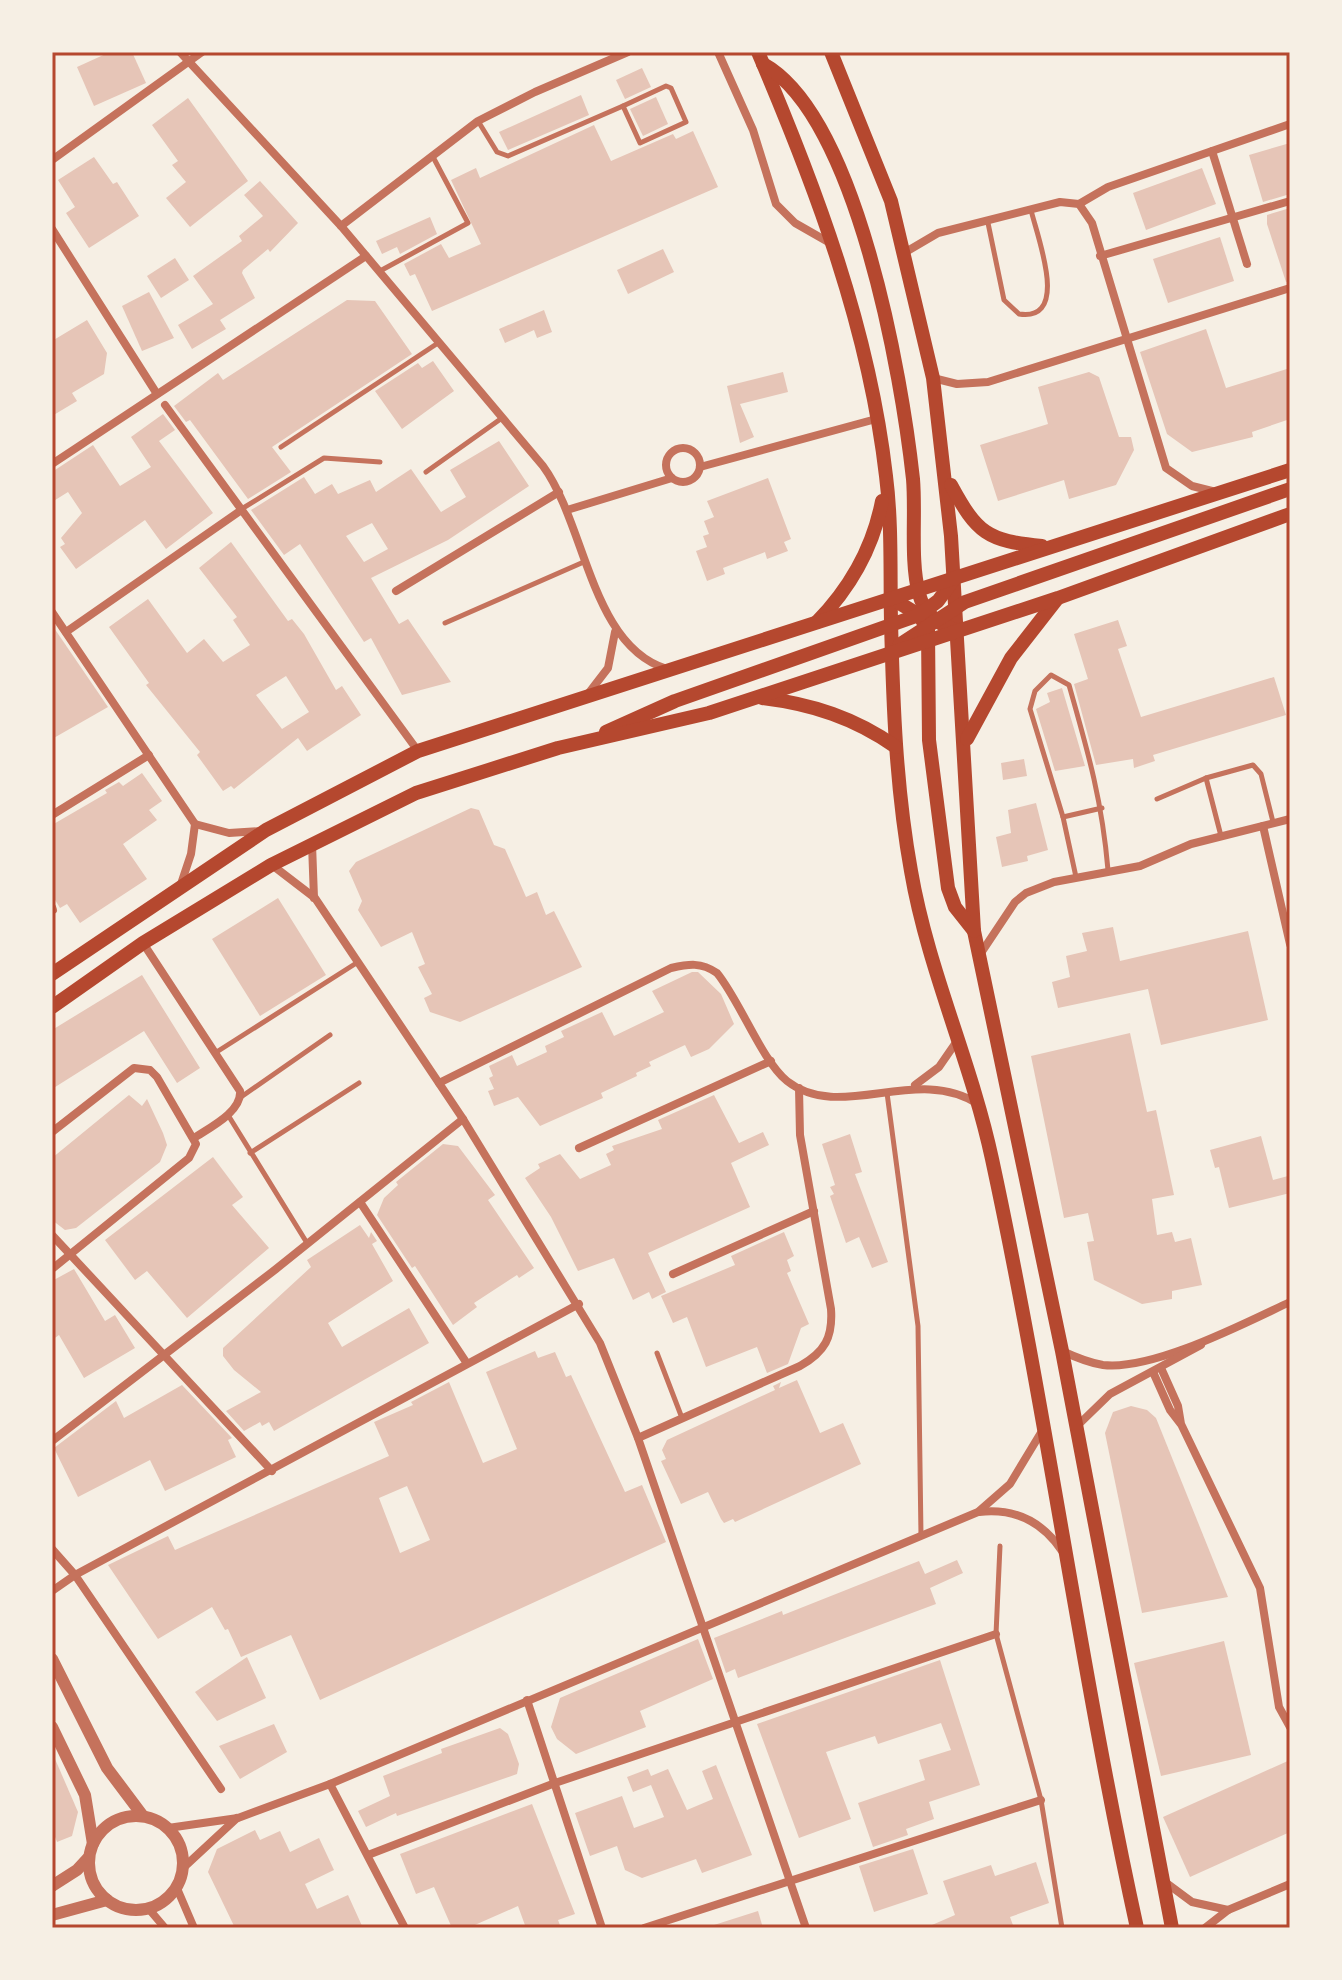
<svg xmlns="http://www.w3.org/2000/svg" width="1342" height="1980" viewBox="0 0 1342 1980" font-family="Jost,sans-serif">
<style>
.building{fill:#e6c5b7;fill-rule:evenodd}
.lines{fill:none;stroke-linecap:round;stroke-linejoin:round}
.service{stroke:#c5725c;stroke-width:5}
.minor{stroke:#c5725c;stroke-width:8}
.tertiary{stroke:#c5725c;stroke-width:12}
.primary{stroke:#b5482f;stroke-width:14}
.neatline{fill:none;stroke:#b5482f;stroke-width:3}
</style>
<rect width="100%" height="100%" fill="#f6efe4"/>
<g class="building">
<polygon points="110,52 132,52 146,83 94,106 77,67"/>
<polygon points="642,68 651,87 625,99 616,80"/>
<polygon points="581,95 589,115 508,150 499,132"/>
<polygon points="656,97 668,124 643,136 630,109"/>
<polygon points="188,98 248,181 190,227 166,198 186,182 172,165 178,161 152,125"/>
<polygon points="594,125 611,161 673,134 676,139 693,131 718,187 432,311 415,274 410,276 404,264 441,244 449,258 481,244 451,180 476,168 480,178"/>
<polygon points="1290,143 1290,194 1263,202 1249,155"/>
<polygon points="94,157 113,184 117,182 139,216 89,248 66,213 75,207 58,180"/>
<polygon points="1202,168 1216,204 1146,230 1133,193"/>
<polygon points="260,181 298,223 270,252 268,249 243,270 242,273 255,298 220,320 226,329 192,349 178,325 213,304 193,276 242,241 239,236 263,216 244,195"/>
<polygon points="1290,208 1290,281 1286,282 1267,224 1267,215"/>
<polygon points="430,217 437,234 400,254 397,247 382,254 376,241"/>
<polygon points="1220,237 1234,281 1168,303 1153,259"/>
<polygon points="663,249 674,272 628,294 617,270"/>
<polygon points="175,258 189,280 161,298 147,276"/>
<polygon points="149,292 174,338 142,351 122,306"/>
<polygon points="347,300 375,301 412,354 272,447 291,472 248,499 190,420 186,422 174,406 218,373 223,380"/>
<polygon points="544,310 552,332 537,338 534,330 505,343 499,329"/>
<polygon points="87,320 107,353 104,374 72,393 77,401 52,416 52,341"/>
<polygon points="1206,329 1226,388 1290,368 1290,419 1252,432 1253,437 1192,452 1167,434 1140,352"/>
<polygon points="433,361 454,391 402,429 375,391 418,363 422,368"/>
<polygon points="783,372 788,392 740,404 754,437 740,443 727,386"/>
<polygon points="1089,372 1099,377 1119,437 1131,437 1134,450 1116,485 1069,499 1064,480 998,501 980,445 1048,424 1038,387"/>
<polygon points="163,414 175,430 159,441 213,513 166,549 145,520 76,569 60,547 65,544 61,538 82,513 68,492 52,502 52,472 93,445 120,486 151,467 131,437"/>
<path d="M499 441 529 486 448 540 371 578 399 624 408 619 451 682 402 695 371 638 364 642 300 544 284 555 251 510 304 477 315 494 332 484 338 494 370 480 376 492 411 469 441 512 466 497 450 470ZM372 523 388 549 364 562 346 536Z"/>
<polygon points="768,478 791,539 784,542 788,551 767,559 765,552 723,568 725,574 707,581 696,551 707,547 703,536 709,534 704,521 714,517 707,501"/>
<path d="M231 542 288 621 292 619 304 634 336 690 342 686 361 715 307 751 298 738 234 789 231 786 223 791 197 755 200 752 146 685 149 683 109 627 148 599 187 653 204 639 223 662 250 645 233 620 237 617 199 568ZM286 676 309 712 282 729 256 695Z"/>
<polygon points="1118,620 1127,646 1118,649 1141,717 1274,677 1286,715 1153,755 1155,761 1134,768 1133,759 1096,765 1074,684 1088,679 1074,634"/>
<polygon points="52,625 108,707 52,739"/>
<polygon points="1062,688 1085,766 1055,771 1036,709 1050,702 1047,693"/>
<polygon points="1024,759 1027,776 1003,780 1001,763"/>
<polygon points="142,773 162,801 149,810 157,820 123,844 147,879 80,923 67,904 60,908 52,895 52,825 107,793 105,790 119,782 123,786"/>
<polygon points="1036,803 1048,850 1027,856 1028,861 1002,867 996,837 1011,833 1008,810"/>
<polygon points="471,808 479,810 494,845 505,849 526,897 537,892 546,915 554,911 582,967 460,1022 430,1012 424,998 432,994 418,967 425,964 412,932 381,947 358,910 362,901 349,871 356,862"/>
<polygon points="278,898 326,975 260,1016 212,939"/>
<polygon points="1113,927 1120,961 1248,931 1268,1020 1161,1045 1148,989 1058,1008 1052,982 1070,977 1066,956 1087,951 1082,933"/>
<polygon points="692,972 698,972 721,994 734,1024 709,1049 691,1057 685,1045 649,1062 651,1066 636,1073 637,1076 601,1093 603,1098 540,1126 518,1097 494,1106 488,1091 494,1089 489,1078 493,1076 489,1066 512,1055 517,1066 547,1052 545,1046 564,1037 561,1031 602,1012 614,1036 664,1012 652,991"/>
<polygon points="142,975 200,1068 177,1083 144,1031 52,1089 52,1030"/>
<polygon points="1130,1033 1147,1112 1156,1110 1174,1195 1152,1199 1157,1235 1172,1232 1175,1242 1191,1238 1202,1285 1172,1291 1172,1299 1142,1304 1094,1280 1087,1242 1094,1241 1088,1213 1064,1218 1031,1056"/>
<polygon points="129,1095 142,1106 147,1099 163,1133 167,1145 160,1162 76,1228 65,1230 52,1220 52,1158"/>
<polygon points="714,1095 739,1143 763,1132 769,1145 731,1163 750,1207 648,1253 666,1292 652,1299 649,1292 633,1300 614,1258 578,1271 551,1217 525,1178 540,1168 538,1164 560,1154 580,1179 611,1165 606,1154 614,1150 612,1146 662,1129 658,1120"/>
<polygon points="850,1134 862,1172 855,1174 888,1262 872,1268 859,1237 846,1243 830,1196 834,1194 830,1187 835,1185 822,1144"/>
<polygon points="1261,1136 1273,1180 1288,1176 1290,1193 1229,1208 1219,1167 1215,1168 1210,1150"/>
<polygon points="443,1144 458,1146 495,1195 488,1200 534,1268 519,1278 517,1275 474,1303 477,1307 453,1325 415,1266 412,1268 377,1215 384,1198 398,1185 396,1182"/>
<polygon points="213,1157 243,1197 232,1205 269,1248 187,1318 147,1271 135,1280 105,1240"/>
<polygon points="360,1225 369,1238 371,1232 377,1241 372,1244 393,1281 328,1323 342,1347 409,1308 429,1343 274,1431 269,1422 262,1426 260,1422 244,1431 226,1411 261,1392 234,1370 223,1356 223,1348 311,1267 307,1260"/>
<polygon points="784,1232 794,1256 787,1260 791,1271 787,1273 809,1324 801,1328 788,1364 767,1373 757,1347 706,1367 687,1317 673,1323 661,1296 735,1265 731,1256"/>
<polygon points="74,1269 105,1321 115,1315 135,1348 84,1378 59,1335 52,1340 52,1281"/>
<path d="M535 1351 538 1358 555 1352 566 1377 571 1375 625 1492 642 1485 666 1542 320 1700 291 1635 241 1657 228 1629 225 1630 212 1607 158 1639 108 1565 168 1536 175 1550 389 1456 374 1422 413 1405 411 1402 449 1382 483 1463 517 1449 486 1372ZM407 1486 430 1540 400 1553 379 1498Z"/>
<polygon points="797,1380 820,1433 843,1423 861,1464 735,1522 733,1519 724,1523 721,1519 708,1492 681,1504 661,1461 666,1459 662,1450 667,1440 775,1390 773,1386 781,1382 779,1388"/>
<polygon points="182,1385 232,1438 228,1440 236,1457 165,1491 150,1460 78,1497 54,1448 116,1401 124,1418"/>
<polygon points="1131,1406 1147,1410 1156,1418 1228,1597 1142,1613 1105,1433 1113,1412"/>
<polygon points="957,1560 963,1573 930,1588 936,1604 738,1678 735,1669 726,1673 714,1638 782,1611 783,1615 919,1561 925,1574"/>
<polygon points="698,1639 713,1679 640,1711 646,1727 576,1754 557,1739 551,1727 560,1698"/>
<polygon points="1224,1641 1251,1755 1161,1776 1134,1663"/>
<polygon points="247,1657 266,1698 217,1721 195,1692"/>
<polygon points="940,1660 980,1785 929,1802 934,1819 906,1829 908,1835 873,1847 858,1803 925,1780 919,1760 951,1750 941,1723 878,1744 875,1736 826,1752 851,1819 799,1838 757,1724"/>
<polygon points="274,1724 287,1752 240,1779 219,1746"/>
<polygon points="500,1728 508,1734 519,1764 517,1774 397,1816 396,1813 366,1827 358,1811 390,1796 383,1776 442,1753 441,1749"/>
<polygon points="52,1752 78,1812 72,1836 57,1842 52,1829"/>
<polygon points="1290,1760 1290,1832 1190,1877 1163,1817"/>
<polygon points="716,1765 752,1855 702,1873 696,1859 642,1878 625,1870 617,1846 590,1856 575,1813 622,1796 634,1828 664,1817 651,1785 633,1792 627,1777 648,1769 651,1776 668,1769 687,1810 713,1799 702,1771"/>
<polygon points="532,1804 575,1914 558,1920 561,1928 526,1928 518,1906 468,1928 452,1928 434,1887 416,1894 400,1854"/>
<polygon points="255,1830 260,1840 280,1831 290,1852 319,1838 334,1870 305,1884 317,1909 348,1895 363,1928 235,1928 208,1872 217,1849"/>
<polygon points="913,1849 928,1894 874,1912 859,1866"/>
<polygon points="1036,1862 1049,1903 1010,1917 1014,1928 925,1928 955,1915 943,1881 991,1865 995,1876"/>
<polygon points="758,1911 763,1928 714,1928 714,1925"/>
</g>
<g class="lines">
<g class="service">
<polygon points="666,86 671,88 686,122 640,143 623,106"/>
<polyline points="478,121 497,152 508,156 623,106"/>
<path d="M988 223 1004 300 1019 314C1071 322 1037 236 1031 210"/>
<polyline points="380,271 468,223 432,155"/>
<polyline points="281,447 438,343"/>
<polyline points="426,472 502,418"/>
<polyline points="240,510 324,458 380,462"/>
<polyline points="445,623 586,561"/>
<polyline points="1206,778 1221,836"/>
<polyline points="1157,799 1206,778 1253,765 1261,774 1273,822"/>
<polyline points="1063,817 1102,808"/>
<path d="M1076 877 1063 817 1030 709 1035 691 1051 675 1069 685C1088 752 1102 800 1108 870"/>
<polyline points="215,1053 358,962"/>
<polyline points="887,1093 918,1326 921,1536"/>
<polyline points="241,1097 330,1035"/>
<polyline points="228,1115 307,1243"/>
<polyline points="250,1153 359,1083"/>
<polyline points="657,1353 682,1418"/>
<polyline points="1000,1546 996,1634 1041,1800 1062,1928"/>
</g>
<g class="minor">
<path d="M180 52 341 226 543 466C586 525 591 646 667 669"/>
<polyline points="718,52 753,130 776,204 795,223 830,243"/>
<polyline points="1212,151 1247,264"/>
<polyline points="52,160 202,52"/>
<polyline points="1079,204 1108,187 1290,124"/>
<polyline points="341,226 478,121 535,92 628,52"/>
<polyline points="52,229 157,394"/>
<polyline points="904,253 938,233 1060,202 1079,204 1092,223 1166,468 1192,486 1216,492"/>
<polyline points="1100,256 1290,201"/>
<polyline points="933,378 957,384 988,382 1290,288"/>
<polyline points="165,405 418,751"/>
<circle cx="683" cy="465" r="17"/>
<polyline points="52,464 366,256"/>
<polyline points="700,467 876,419"/>
<polyline points="567,510 672,478"/>
<polyline points="396,591 559,492"/>
<polyline points="52,612 195,824 191,854 181,884"/>
<polyline points="66,632 240,511"/>
<polyline points="588,694 608,668 615,632"/>
<polyline points="52,815 149,755"/>
<polyline points="195,824 229,833 261,831"/>
<polyline points="1263,826 1290,944"/>
<polyline points="312,844 314,898"/>
<polyline points="272,865 315,898 463,1119 600,1343 638,1438 806,1928"/>
<polyline points="52,907 53,910"/>
<path d="M143 943 240 1091C242 1112 209 1128 194 1138"/>
<polyline points="981,953 1015,902 1026,893 1054,882 1140,866 1191,844 1290,819"/>
<path d="M439 1083 671 968C689 964 701 962 717 973 740 1001 762 1061 787 1081 840 1123 916 1064 978 1104"/>
<polyline points="915,1085 939,1067 957,1041"/>
<polyline points="52,1132 134,1068 150,1070 157,1077 196,1144 189,1158 52,1269"/>
<polyline points="579,1148 771,1061"/>
<polyline points="360,1202 466,1362"/>
<polyline points="52,1235 272,1471"/>
<polyline points="673,1274 814,1211"/>
<path d="M1062 1351C1075 1357 1089 1363 1103 1365 1153 1371 1245 1323 1290 1302"/>
<polyline points="1161,1368 1178,1406 1181,1424 1260,1588 1279,1707 1290,1727"/>
<polyline points="1153,1372 1170,1410 1180,1423"/>
<polyline points="1076,1427 1110,1394 1201,1345"/>
<path d="M638 1438 800 1366C825 1352 833 1337 831 1309L800 1135 799 1088"/>
<polyline points="52,1441 276,1269 463,1119"/>
<path d="M979 1512C1014 1508 1042 1521 1062 1551"/>
<polyline points="52,1549 75,1575 221,1789"/>
<polyline points="52,1591 75,1575 579,1304"/>
<polyline points="527,1700 602,1928"/>
<polyline points="330,1784 405,1928"/>
<polyline points="168,1828 238,1818 330,1784 978,1512 1010,1484 1042,1431"/>
<polyline points="368,1855 555,1783 996,1634"/>
<polyline points="182,1869 237,1818"/>
<polyline points="1165,1882 1192,1902 1228,1910"/>
<polyline points="176,1886 194,1928"/>
<polyline points="148,1908 165,1928"/>
<polyline points="644,1928 1041,1800"/>
<polyline points="1205,1928 1228,1910 1290,1884"/>
</g>
<g class="tertiary">
<polyline points="52,1659 107,1768 143,1816"/>
<polyline points="52,1727 85,1795 93,1844"/>
<circle cx="136" cy="1863" r="47"/>
<polyline points="52,1886 77,1870 89,1857"/>
<polyline points="52,1915 107,1900"/>
</g>
<g class="primary">
<path d="M758 52C816 188 869 328 886 476 892 523 890 573 891 621 893 704 896 788 911 871 928 970 971 1061 992 1159 1047 1414 1081 1673 1137 1928"/>
<polyline points="831,52 891,201 933,378 951,536 974,931 1062,1351 1172,1928"/>
<path d="M763 64C857 116 902 377 913 479 916 514 910 561 919 594 924 613 939 626 957 630"/>
<path d="M951 485C977 533 987 541 1042 546"/>
<polyline points="891,598 919,615 928,630 929,740 948,888 955,907 974,931"/>
<path d="M817 622C850 588 873 548 882 501"/>
<polyline points="899,645 965,602 1290,489"/>
<path d="M762 698C812 704 855 718 896 747"/>
<polyline points="606,732 675,701 919,615 938,601 954,579"/>
<polyline points="967,739 1011,658 1057,599"/>
<polyline points="52,974 266,830 418,751 1290,470"/>
<polyline points="52,1007 143,943 271,865 416,793 558,748 709,713 1058,598 1290,514"/>
</g>
</g>
<rect width="1342" height="1980" fill="none" stroke="#f6efe4" stroke-width="108"/>
<rect x="54" y="54" width="1234" height="1872" class="neatline"/>
</svg>
